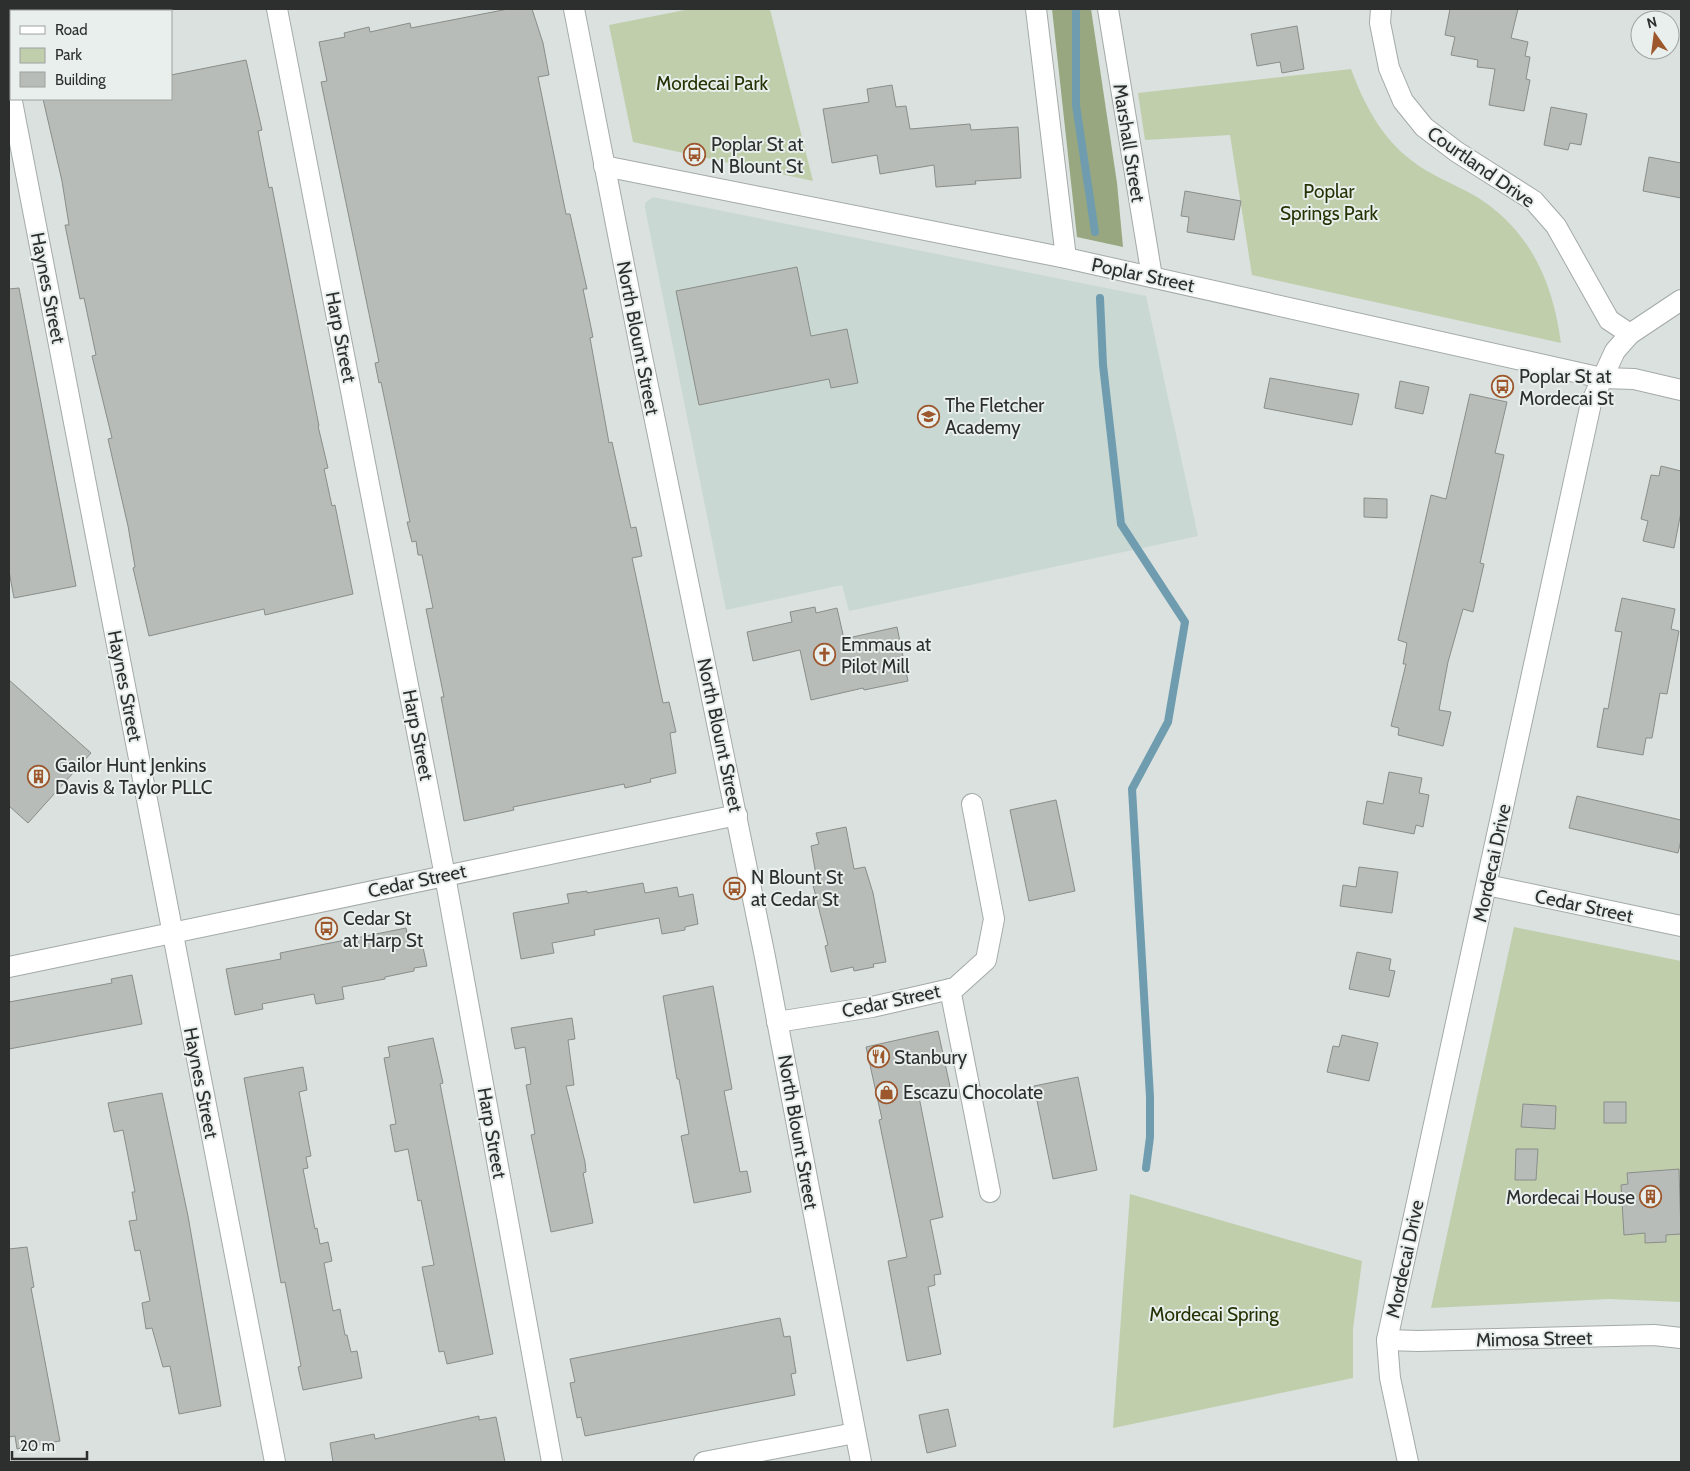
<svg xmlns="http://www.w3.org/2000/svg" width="1690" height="1471" viewBox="0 0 1690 1471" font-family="Cabin,sans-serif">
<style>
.built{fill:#c9d8d3}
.green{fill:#c1ceac}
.forest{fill:#98a780}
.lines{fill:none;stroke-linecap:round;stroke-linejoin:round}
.stream{stroke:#6f9daf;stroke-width:8}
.building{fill:#b7bcb8;stroke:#8a8e8a}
.street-casing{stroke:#a3aaa8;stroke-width:22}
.street{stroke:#fff;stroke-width:20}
.labels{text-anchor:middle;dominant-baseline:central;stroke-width:4;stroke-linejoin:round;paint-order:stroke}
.park-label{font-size:19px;fill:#253204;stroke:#e8efec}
.street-label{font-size:19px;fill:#2c2f2e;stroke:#e8efec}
.poi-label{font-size:19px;fill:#2c2f2e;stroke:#e8efec;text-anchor:start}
</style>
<rect width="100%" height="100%" fill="#dae1df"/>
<polygon class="built" points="653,197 1146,296 1198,536 849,611 842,585 726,610 645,208 645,203"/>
<g class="green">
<polygon points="690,9 770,9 813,181 633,142 609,25"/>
<path d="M1351 69C1364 104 1381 137 1411 160 1431 176 1455 184 1477 197 1531 231 1553 283 1561 343L1252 275 1230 135 1145 140 1138 93Z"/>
<polygon points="1514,927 1681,961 1681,1302 1609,1299 1431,1308"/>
<polygon points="1130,1194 1362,1261 1353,1329 1353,1378 1113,1428"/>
</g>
<polygon class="forest" points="1052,9 1091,9 1117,183 1123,247 1077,237"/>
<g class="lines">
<g class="stream">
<polyline points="1076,9 1076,105 1095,232"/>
<polyline points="1100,298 1103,365 1121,524 1185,622 1168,722 1132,789 1150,1097 1150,1137 1146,1168"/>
</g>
</g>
<g class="building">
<polygon points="508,9 532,9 543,43 549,75 538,77 566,214 570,214 587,289 583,289 593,337 590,338 609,443 612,442 631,528 636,527 642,556 632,558 663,703 669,702 676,732 670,733 676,773 650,779 651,782 625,788 624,784 513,807 514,810 464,821 441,697 444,697 426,609 433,608 422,555 418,555 416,541 412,542 407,522 410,522 381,382 379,383 375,363 379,362 321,82 327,81 319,42 345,37 344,33 369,27 370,32 410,23 411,28"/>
<polygon points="1450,9 1518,9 1511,38 1528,42 1525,56 1530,57 1526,79 1530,80 1524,111 1489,105 1495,69 1477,67 1478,60 1451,55 1455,37 1445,35"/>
<polygon points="1297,26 1304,69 1282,73 1280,62 1257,66 1251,34"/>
<polygon points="246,60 262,130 258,131 269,188 272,187 319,426 318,426 328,468 324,469 332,506 335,505 353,594 265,615 264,609 149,636 133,568 135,567 128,526 108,439 112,438 92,356 96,355 84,298 80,299 65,225 69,225 62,181 43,99 171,99 171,75"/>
<polygon points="892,85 896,107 906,106 910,129 970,124 971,130 1018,127 1021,178 975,181 976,184 936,187 934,165 880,174 877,155 832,163 823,109 869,102 867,89"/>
<polygon points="1551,107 1587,114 1581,145 1570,143 1568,150 1544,145"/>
<polygon points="1649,157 1681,163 1681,198 1643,191"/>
<polygon points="1185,191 1241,201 1234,240 1187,232 1189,217 1181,216"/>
<polygon points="797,267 811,336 847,329 858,383 831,388 829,379 699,405 676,291"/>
<polygon points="19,288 76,586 14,598 9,571 9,289"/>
<polygon points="1270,378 1359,394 1352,425 1264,408"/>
<polygon points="1400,381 1429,387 1423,414 1395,408"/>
<polygon points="1470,394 1507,402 1495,453 1504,455 1480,563 1484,564 1473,612 1463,609 1448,662 1439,710 1451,712 1443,746 1398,735 1399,728 1391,726 1406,664 1403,664 1407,643 1398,640 1431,495 1446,499"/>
<polygon points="1661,466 1681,471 1681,512 1674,548 1643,541 1648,521 1641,519 1651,475 1659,476"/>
<polygon points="1364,498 1387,499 1387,518 1364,517"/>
<polygon points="1622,598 1675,609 1671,629 1679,631 1667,694 1660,693 1652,738 1646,738 1643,755 1597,747 1604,708 1608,709 1622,632 1615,631"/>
<polygon points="815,607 816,613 837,608 844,639 897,627 908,681 864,690 863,688 811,700 800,650 753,661 747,632 792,622 790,612"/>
<polygon points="9,680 91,753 28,823 9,806"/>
<polygon points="1389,772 1422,778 1419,793 1429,795 1423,827 1416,825 1414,834 1363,824 1367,801 1383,804"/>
<polygon points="1577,796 1681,820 1681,840 1678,853 1569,828"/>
<polygon points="1056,800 1075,891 1029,901 1010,810"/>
<polygon points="846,827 854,869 865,867 873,893 886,962 873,964 874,967 854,971 853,967 831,972 825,946 828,945 811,877 816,875 811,846 819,844 816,833"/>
<polygon points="1359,867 1398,872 1392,913 1340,906 1343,885 1356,887"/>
<polygon points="643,883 645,893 677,887 679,897 693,894 698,924 685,927 685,930 662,934 659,918 594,930 595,935 552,943 554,953 521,959 513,913 569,903 567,894 587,891 587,893"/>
<polygon points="406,928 408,940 421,938 427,966 414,968 414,971 385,977 385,979 342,987 344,999 316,1004 314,994 262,1004 263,1009 235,1015 226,969 281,959 280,953"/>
<polygon points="1357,952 1391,959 1389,970 1395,971 1389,997 1349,989"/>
<polygon points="132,975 142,1024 9,1049 9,1002 112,983 111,979"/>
<polygon points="713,986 732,1089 724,1091 740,1172 747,1171 751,1192 694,1203 681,1136 689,1134 679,1079 677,1079 663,996"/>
<polygon points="572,1018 575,1039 568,1040 574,1085 566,1086 585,1162 586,1172 583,1173 593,1223 551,1232 531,1135 535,1134 526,1085 531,1084 525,1047 515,1049 511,1028"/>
<polygon points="938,1031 951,1091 919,1097 943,1217 930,1220 941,1274 934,1275 935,1285 928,1287 941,1354 907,1361 888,1261 907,1257 879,1120 882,1119 866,1047"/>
<polygon points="1342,1035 1378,1043 1369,1081 1327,1072 1333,1046 1339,1047"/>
<polygon points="433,1038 443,1083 440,1084 493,1354 447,1364 444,1351 439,1352 422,1267 434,1265 421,1200 418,1201 408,1149 395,1152 390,1125 396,1124 384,1058 390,1057 388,1047"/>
<polygon points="303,1067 307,1090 299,1092 311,1156 306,1157 308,1168 303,1169 315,1229 317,1228 320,1244 328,1242 332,1261 324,1263 333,1311 340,1309 345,1335 347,1335 351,1352 357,1351 362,1378 303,1390 298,1367 301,1366 285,1282 281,1283 244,1078"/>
<polygon points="1078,1077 1097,1170 1053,1179 1034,1086"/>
<polygon points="162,1093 188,1216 221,1406 179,1414 170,1366 163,1367 152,1328 146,1329 142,1303 150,1301 140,1250 135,1251 129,1221 137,1220 132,1192 135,1192 123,1130 114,1132 108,1103"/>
<rect x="1604" y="1102" width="22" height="21"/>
<polygon points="1523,1104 1556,1106 1555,1129 1521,1127"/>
<polygon points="1516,1149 1538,1149 1536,1180 1515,1180"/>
<polygon points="1679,1169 1681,1234 1666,1235 1666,1242 1645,1243 1645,1233 1624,1235 1621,1185 1628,1184 1627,1173"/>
<polygon points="27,1247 34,1287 31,1288 60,1441 17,1449 15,1436 9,1437 9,1249"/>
<polygon points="780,1318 784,1337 790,1336 796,1373 791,1374 795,1395 585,1436 581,1417 577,1418 570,1383 575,1382 570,1359"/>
<polygon points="948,1409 956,1446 927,1453 919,1415"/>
<polygon points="479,1416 479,1420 496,1417 505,1462 333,1462 330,1443 374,1434 375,1439"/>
</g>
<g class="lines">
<defs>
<g id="street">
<polyline points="277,9 445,876 552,1462"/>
<polyline points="574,9 641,352 765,957 861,1462"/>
<polyline points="1036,9 1066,258"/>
<polyline points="1108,9 1152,277"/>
<polyline points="1381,9 1380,23 1389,68 1403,101 1424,127 1457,152 1534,201 1556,226 1609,320 1630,334"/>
<polyline points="9,86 275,1462"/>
<polyline points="604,166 1066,258 1602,378 1634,379 1681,390"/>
<polyline points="1487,885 1681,926"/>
<polyline points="9,967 737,815"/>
<polyline points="950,989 990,1192"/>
<polyline points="777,1022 872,1007 955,988 986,960 994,919 972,804"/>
<polyline points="1387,1340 1418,1341 1654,1335 1681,1338"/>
<polyline points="704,1462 855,1433"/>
<polyline points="1408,1462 1390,1378 1387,1340 1591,403 1615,351 1630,334 1681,300"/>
</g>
</defs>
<use href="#street" class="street-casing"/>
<use href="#street" class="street"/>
</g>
<defs>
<symbol id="bus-ring" viewBox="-11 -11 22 22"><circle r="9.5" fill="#e8efec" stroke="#9d572d" stroke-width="1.5"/><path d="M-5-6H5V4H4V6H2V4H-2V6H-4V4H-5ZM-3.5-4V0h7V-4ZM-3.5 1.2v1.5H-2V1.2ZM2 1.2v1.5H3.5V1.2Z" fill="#9d572d"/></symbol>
<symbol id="school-ring" viewBox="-11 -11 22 22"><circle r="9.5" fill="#e8efec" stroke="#9d572d" stroke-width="1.5"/><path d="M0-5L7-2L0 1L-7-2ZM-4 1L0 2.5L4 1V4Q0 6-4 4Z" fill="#9d572d"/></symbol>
<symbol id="church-ring" viewBox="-11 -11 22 22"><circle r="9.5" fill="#e8efec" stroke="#9d572d" stroke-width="1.5"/><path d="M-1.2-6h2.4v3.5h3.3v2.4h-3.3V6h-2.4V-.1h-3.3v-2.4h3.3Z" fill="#9d572d"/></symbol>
<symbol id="building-ring" viewBox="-11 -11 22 22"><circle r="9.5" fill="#e8efec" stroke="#9d572d" stroke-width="1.5"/><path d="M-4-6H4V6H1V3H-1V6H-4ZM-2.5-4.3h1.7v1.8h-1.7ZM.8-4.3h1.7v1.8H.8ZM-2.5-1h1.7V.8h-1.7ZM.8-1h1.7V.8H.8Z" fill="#9d572d"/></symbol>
<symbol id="restaurant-ring" viewBox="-11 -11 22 22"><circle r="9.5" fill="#e8efec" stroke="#9d572d" stroke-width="1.5"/><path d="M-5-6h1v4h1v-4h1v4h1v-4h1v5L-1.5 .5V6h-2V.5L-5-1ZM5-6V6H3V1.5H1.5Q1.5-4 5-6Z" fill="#9d572d"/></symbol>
<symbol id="shop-ring" viewBox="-11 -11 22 22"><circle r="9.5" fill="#e8efec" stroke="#9d572d" stroke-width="1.5"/><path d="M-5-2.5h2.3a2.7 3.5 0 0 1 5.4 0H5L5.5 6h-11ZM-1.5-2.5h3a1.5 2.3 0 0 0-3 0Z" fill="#9d572d"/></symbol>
</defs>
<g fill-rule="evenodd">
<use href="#bus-ring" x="682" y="142" width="25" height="25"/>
<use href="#bus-ring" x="1490" y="374" width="25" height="25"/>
<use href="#school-ring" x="916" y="404" width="25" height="25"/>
<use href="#church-ring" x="812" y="642" width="25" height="25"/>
<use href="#building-ring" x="26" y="764" width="25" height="25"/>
<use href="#bus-ring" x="722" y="876" width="25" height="25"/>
<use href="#bus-ring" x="314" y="916" width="25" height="25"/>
<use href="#restaurant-ring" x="866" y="1044" width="25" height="25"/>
<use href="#shop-ring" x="874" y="1080" width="25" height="25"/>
<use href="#building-ring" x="1638" y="1184" width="25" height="25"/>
</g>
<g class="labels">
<g class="park-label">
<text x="712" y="83">Mordecai Park</text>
<text x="1329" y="191">Poplar<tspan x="1329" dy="22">Springs Park</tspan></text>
<text x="1214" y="1314">Mordecai Spring</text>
</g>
<g class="street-label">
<text transform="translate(1129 143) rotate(81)">Marshall Street</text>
<text transform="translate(1481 167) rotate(35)">Courtland Drive</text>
<text transform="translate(1143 275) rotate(12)">Poplar Street</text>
<text transform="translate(48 288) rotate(79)">Haynes Street</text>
<text transform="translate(341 337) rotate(79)">Harp Street</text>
<text transform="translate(638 338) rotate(79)">North Blount Street</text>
<text transform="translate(125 686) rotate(79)">Haynes Street</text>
<text transform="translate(418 735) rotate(79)">Harp Street</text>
<text transform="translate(720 735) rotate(78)">North Blount Street</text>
<text transform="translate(1492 863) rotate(-78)">Mordecai Drive</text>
<text transform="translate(417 881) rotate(-12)">Cedar Street</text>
<text transform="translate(1584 906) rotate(12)">Cedar Street</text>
<text transform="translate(891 1001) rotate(-12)">Cedar Street</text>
<text transform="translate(201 1083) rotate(79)">Haynes Street</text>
<text transform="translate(798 1132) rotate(80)">North Blount Street</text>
<text transform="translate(492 1133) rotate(80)">Harp Street</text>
<text transform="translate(1405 1259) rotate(-78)">Mordecai Drive</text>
<text transform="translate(1534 1339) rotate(-1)">Mimosa Street</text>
</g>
<g class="poi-label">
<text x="711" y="144">Poplar St at<tspan x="711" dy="22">N Blount St</tspan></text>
<text x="1519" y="376">Poplar St at<tspan x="1519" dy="22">Mordecai St</tspan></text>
<text x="945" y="405">The Fletcher<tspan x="945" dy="22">Academy</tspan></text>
<text x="841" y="644">Emmaus at<tspan x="841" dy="22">Pilot Mill</tspan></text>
<text x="55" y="765">Gailor Hunt Jenkins<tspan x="55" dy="22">Davis &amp; Taylor PLLC</tspan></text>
<text x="751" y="877">N Blount St<tspan x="751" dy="22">at Cedar St</tspan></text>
<text x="343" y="918">Cedar St<tspan x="343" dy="22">at Harp St</tspan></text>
<text x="894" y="1057">Stanbury</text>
<text x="903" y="1092">Escazu Chocolate</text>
<text x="1635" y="1197" text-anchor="end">Mordecai House</text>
</g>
</g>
<rect width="1690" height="1471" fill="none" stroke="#2c2f2e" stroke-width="20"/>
<rect x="10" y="10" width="162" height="90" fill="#e8efec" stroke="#9da2a0"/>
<rect x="20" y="26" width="25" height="8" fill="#ffffff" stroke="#9da2a0"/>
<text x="55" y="35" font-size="15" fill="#2c2f2e">Road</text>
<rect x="20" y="48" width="25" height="15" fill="#c1ceac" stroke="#9da2a0"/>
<text x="55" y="60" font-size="15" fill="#2c2f2e">Park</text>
<rect x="20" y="72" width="25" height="15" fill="#b7bcb8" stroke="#9da2a0"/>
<text x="55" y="85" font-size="15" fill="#2c2f2e">Building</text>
<g transform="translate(1655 35) rotate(346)"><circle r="24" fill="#e8efec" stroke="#9da2a0"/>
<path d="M0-4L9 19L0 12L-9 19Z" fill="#9d572d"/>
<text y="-8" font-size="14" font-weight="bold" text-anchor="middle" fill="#2c2f2e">N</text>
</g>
<path d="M12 1451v8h75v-8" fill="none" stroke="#2c2f2e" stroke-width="2.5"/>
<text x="20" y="1451" font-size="15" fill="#2c2f2e" stroke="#e8efec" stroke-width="4" paint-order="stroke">20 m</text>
</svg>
